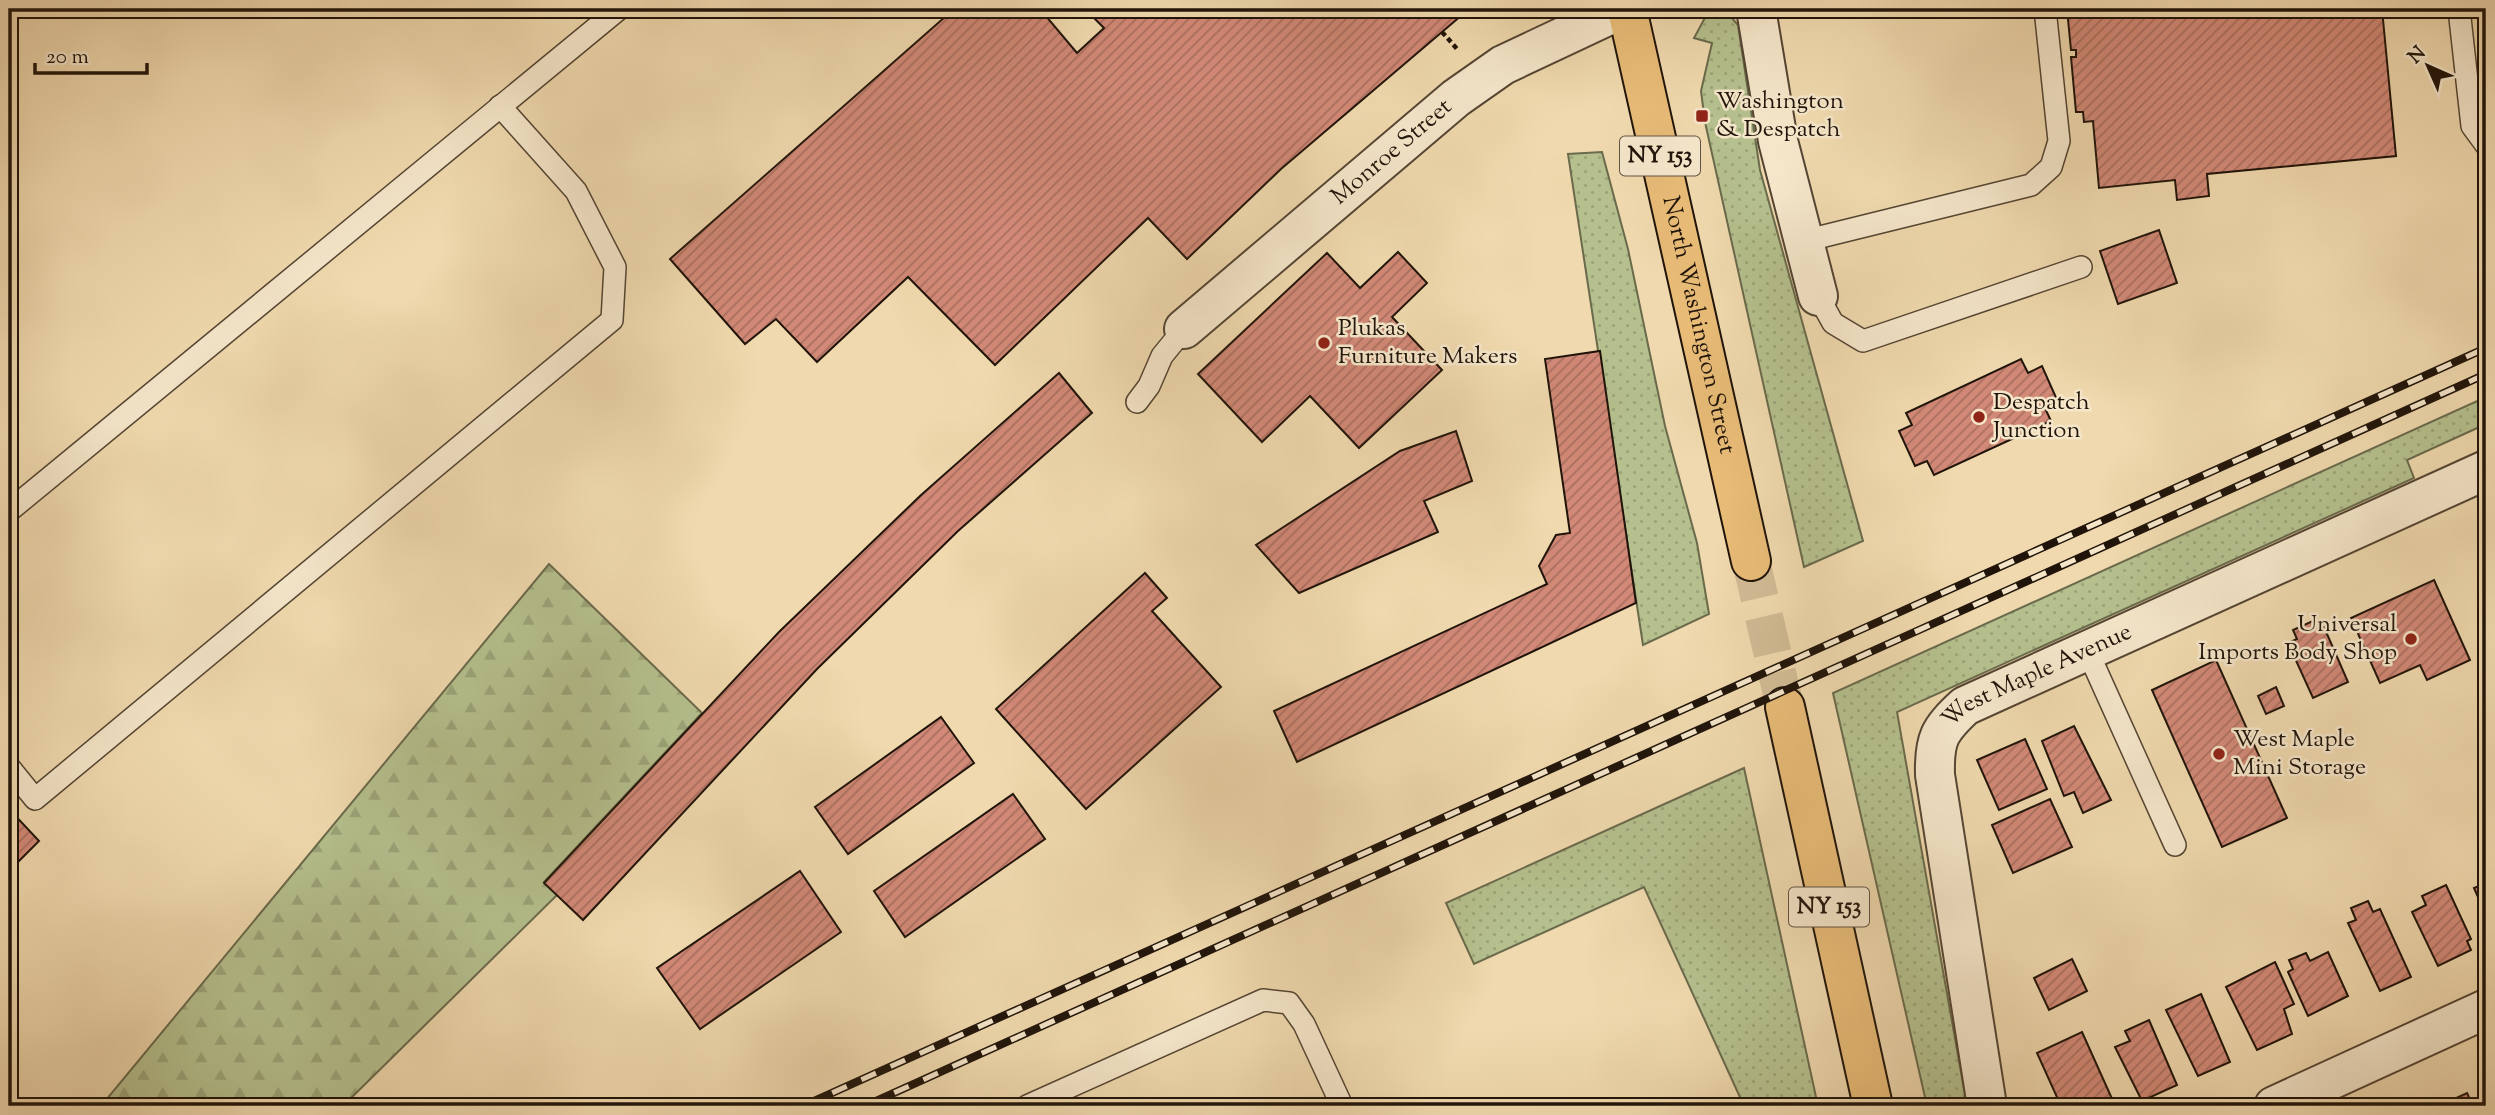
<svg xmlns="http://www.w3.org/2000/svg" width="2495" height="1115" viewBox="0 0 2495 1115" font-family="'Sorts Mill Goudy',serif">
<style>
.grass{fill:url(#grass-dots);stroke:#6a6a4c;stroke-width:2}
.forest{fill:url(#forest-firs);stroke:#6a6a4c;stroke-width:2}
.building{fill:url(#building-hatch);stroke:#20140a;stroke-width:2}
.lines{fill:none;stroke-linecap:round;stroke-linejoin:round}
.primary-tunnel{stroke:#d1bb95;stroke-width:38;stroke-dasharray:38 19;stroke-linecap:butt}
.lane-casing{stroke:#544533;stroke-width:24}
.street-casing{stroke:#544533;stroke-width:42}
.primary-casing{stroke:#20140a;stroke-width:42}
.path{stroke:#20140a;stroke-width:4.5;stroke-dasharray:5 3.5;stroke-linecap:butt}
.lane{stroke:#f5e6ca;stroke-width:21}
.street{stroke:#f5e6ca;stroke-width:38}
.primary{stroke:#e8bc77;stroke-width:38}
.rail-casing{stroke:#20140a;stroke-width:8}
.rail{stroke:#f5e6ca;stroke-width:5;stroke-dasharray:16;stroke-linecap:butt}
.poi-dot{fill:#8f2418;stroke:#f5e6ca;stroke-width:2.5}
.labels{text-anchor:middle;dominant-baseline:central;stroke-width:5;stroke-linejoin:round;paint-order:stroke}
.shield{fill:#f5e6ca;stroke:#605344;stroke-width:2}
.shield-label{font-size:23px;font-weight:bold;fill:#20140a}
.poi-label{font-size:24px;fill:#20140a;stroke:#f5e6ca;text-anchor:start}
.street-label{font-size:24px;fill:#20140a;stroke:#f5e6ca}
</style>
<defs>
<pattern id="grass-dots" width="8" height="8" patternUnits="userSpaceOnUse" patternTransform="scale(1.75)"><rect width="8" height="8" fill="#b5c08e"/><path d="M2 2h.1M6 6h.1" fill="none" stroke="#9ba479" stroke-width="1.8" stroke-linecap="round"/></pattern>
<pattern id="forest-firs" width="22" height="20" patternUnits="userSpaceOnUse" patternTransform="scale(1.75)"><rect width="22" height="20" fill="#b5c08e"/><path d="M5 1l3.5 6h-7zM16 11l3.5 6h-7z" fill="#9ba479"/></pattern>
<pattern id="building-hatch" width="6" height="6" patternUnits="userSpaceOnUse" patternTransform="scale(1.75)"><rect width="6" height="6" fill="#d28977"/><path d="M-1 1l2-2M0 6l6-6M5 7l2-2" fill="none" stroke="#aa6f60"/></pattern>
</defs>
<rect width="100%" height="100%" fill="#f0d9ae"/>
<filter id="stains"><feTurbulence type="fractalNoise" baseFrequency=".00286" numOctaves="4"/><feColorMatrix values="0 0 0 0 .2 0 0 0 0 .09 0 0 0 0 .02 0 0 0 .5 -.17"/></filter>
<radialGradient id="worn" r=".72"><stop offset=".6" stop-color="#630" stop-opacity="0"/><stop offset="1" stop-color="#630" stop-opacity=".3"/></radialGradient>
<g class="grass">
<polygon points="1715,9 1724,9 1738,25 1760,170 1863,541 1804,567 1705,122 1701,91 1712,43 1694,38 1707,14"/>
<polygon points="1602,152 1628,249 1665,426 1697,543 1709,614 1643,645 1568,154"/>
<polygon points="2486,397 2486,424 2407,460 2414,478 1897,712 1967,1106 1927,1106 1833,693"/>
<polygon points="1744,768 1818,1106 1744,1106 1644,887 1474,964 1446,903"/>
</g>
<polygon class="forest" points="549,564 702,713 544,882 557,895 343,1106 101,1106"/>
<g class="building">
<polygon points="954,9 1040,9 1077,53 1104,28 1085,9 1469,9 1281,169 1187,259 1148,218 995,365 908,277 817,362 776,319 745,344 670,259"/>
<polygon points="2067,9 2382,9 2396,156 2207,174 2209,196 2177,200 2175,180 2099,188 2093,121 2084,122 2083,112 2076,112 2071,57 2076,57 2076,50 2071,50"/>
<polygon points="2159,230 2177,283 2118,304 2100,251"/>
<polygon points="1398,252 1427,283 1392,317 1442,370 1359,448 1310,396 1262,442 1198,374 1327,253 1360,288"/>
<polygon points="1600,351 1636,603 1297,762 1274,711 1547,584 1539,566 1556,535 1570,533 1545,359"/>
<polygon points="2021,359 2028,373 2042,366 2058,402 2045,408 2051,421 1934,475 1927,461 1915,466 1899,431 1912,425 1906,413"/>
<polygon points="1059,373 1092,413 958,531 817,669 583,920 544,883 779,632 920,496"/>
<polygon points="1456,431 1472,481 1424,501 1438,532 1299,593 1256,545 1400,451"/>
<polygon points="1145,573 1167,598 1152,611 1221,687 1086,809 996,709"/>
<polygon points="2434,580 2470,660 2427,680 2420,665 2380,683 2351,618"/>
<polygon points="2315,620 2319,629 2324,627 2348,682 2313,698 2288,643 2297,639 2293,630"/>
<polygon points="2216,660 2287,818 2222,847 2152,690"/>
<polygon points="2276,687 2284,706 2266,714 2258,696"/>
<polygon points="941,717 974,763 848,854 815,807"/>
<polygon points="2074,726 2111,800 2083,813 2074,792 2064,796 2042,741"/>
<polygon points="2025,739 2047,789 1999,810 1977,760"/>
<polygon points="1013,794 1045,839 905,937 874,891"/>
<polygon points="2050,799 2072,847 2013,873 1992,825"/>
<polygon points="9,809 39,841 9,871"/>
<polygon points="800,871 841,932 700,1029 657,968"/>
<polygon points="2486,883 2486,915 2474,888"/>
<polygon points="2446,885 2471,939 2467,941 2471,950 2438,966 2412,912 2426,905 2422,896"/>
<polygon points="2368,901 2373,912 2380,909 2411,977 2380,991 2348,923 2356,920 2351,908"/>
<polygon points="2328,952 2348,996 2308,1016 2288,972 2293,969 2289,960 2306,953 2310,961"/>
<polygon points="2072,959 2087,991 2049,1010 2034,978"/>
<polygon points="2275,962 2294,1004 2284,1009 2292,1034 2257,1050 2226,987"/>
<polygon points="2201,994 2230,1062 2198,1076 2166,1010"/>
<polygon points="2149,1020 2177,1085 2142,1101 2115,1047 2130,1041 2125,1031"/>
<polygon points="2082,1032 2113,1101 2110,1103 2112,1106 2061,1106 2037,1053"/>
<polygon points="2467,1093 2473,1106 2444,1106 2443,1104"/>
</g>
<g class="lines">
<polyline class="primary-tunnel" points="1751,561 1785,707"/>
<defs>
<g id="lane">
<polyline points="2459,9 2472,126 2486,145"/>
<polyline points="1804,241 2031,185 2051,167 2059,141 2045,9"/>
<polyline points="1818,296 1833,323 1863,341 2081,267"/>
<polyline points="1137,402 1149,386 1162,356 1184,329"/>
<polyline points="9,511 619,9"/>
<polyline points="2087,650 2175,845"/>
<polyline points="9,767 35,799 612,320 615,267 576,191 500,106"/>
<polyline points="1027,1106 1263,1000 1289,1003 1304,1024 1342,1106"/>
</g>
<g id="street">
<polyline points="1756,9 1778,141 1818,296"/>
<path id="s1" d="M1184 329 1456 98 1503 65 1622 9"/>
<path id="s2" d="M1987 1106 1935 775C1934 739 1939 730 1965 706L2486 470"/>
<polyline points="2274,1106 2486,1009"/>
</g>
<g id="primary">
<path id="s3" d="M1627 9 1751 561"/>
<polyline points="1785,707 1873,1106"/>
</g>
</defs>
<use href="#lane" class="lane-casing"/>
<use href="#street" class="street-casing"/>
<use href="#primary" class="primary-casing"/>
<polyline class="path" points="1442,32 1459,51"/>
<use href="#lane" class="lane"/>
<use href="#street" class="street"/>
<use href="#primary" class="primary"/>
<defs>
<g id="rail">
<polyline points="803,1106 2486,348"/>
<polyline points="865,1106 2486,374"/>
</g>
</defs>
<use href="#rail" class="rail-casing"/>
<use href="#rail" class="rail"/>
</g>
<g class="poi-dot">
<rect x="1695" y="109" width="14" height="14" rx="3.5"/>
<circle cx="1324" cy="343" r="7"/>
<circle cx="1979" cy="417" r="7"/>
<circle cx="2411" cy="639" r="7"/>
<circle cx="2219" cy="754" r="7"/>
</g>
<g class="labels">
<g class="shield">
<rect x="1620" y="136.5" width="80" height="39" rx="5"/>
<rect x="1789" y="887.5" width="80" height="39" rx="5"/>
</g>
<g class="shield-label">
<text x="1660" y="156">NY 153</text>
<text x="1829" y="907">NY 153</text>
</g>
<g class="poi-label">
<text x="1716" y="102">Washington<tspan x="1716" dy="28">&amp; Despatch</tspan></text>
<text x="1338" y="329">Plukas<tspan x="1338" dy="28">Furniture Makers</tspan></text>
<text x="1993" y="403">Despatch<tspan x="1993" dy="28">Junction</tspan></text>
<text x="2397" y="625" text-anchor="end">Universal<tspan x="2397" dy="28">Imports Body Shop</tspan></text>
<text x="2233" y="740">West Maple<tspan x="2233" dy="28">Mini Storage</tspan></text>
</g>
<g class="street-label">
<text stroke="none"><textPath href="#s1" startOffset="273">Monroe Street</textPath></text>
<text stroke="none"><textPath href="#s3" startOffset="324">North Washington Street</textPath></text>
<text stroke="none"><textPath href="#s2" startOffset="492">West Maple Avenue</textPath></text>
</g>
</g>
<rect width="2495" height="1115" fill="none" stroke="#f0d9ae" stroke-width="35"/>
<rect x="10" y="10" width="2474" height="1094" fill="none" stroke="#20140a" stroke-width="3.5"/>
<rect x="18" y="18" width="2460" height="1080" fill="none" stroke="#20140a" stroke-width="2"/>
<g transform="translate(2428 66) rotate(315)" stroke="#f5e6ca" stroke-width="5" paint-order="stroke">
<path d="M0-5L12 26L0 18L-12 26Z" fill="#20140a"/>
<text y="-10" font-size="19" font-weight="bold" text-anchor="middle" fill="#20140a">N</text>
</g>
<path d="M35 63v10h112v-10" fill="none" stroke="#20140a" stroke-width="3.5"/>
<text x="46" y="63" font-size="21" fill="#20140a" stroke="#f5e6ca" stroke-width="5" paint-order="stroke">20 m</text>
<rect width="100%" height="100%" filter="url(#stains)"/>
<rect width="100%" height="100%" fill="url(#worn)"/>
</svg>
